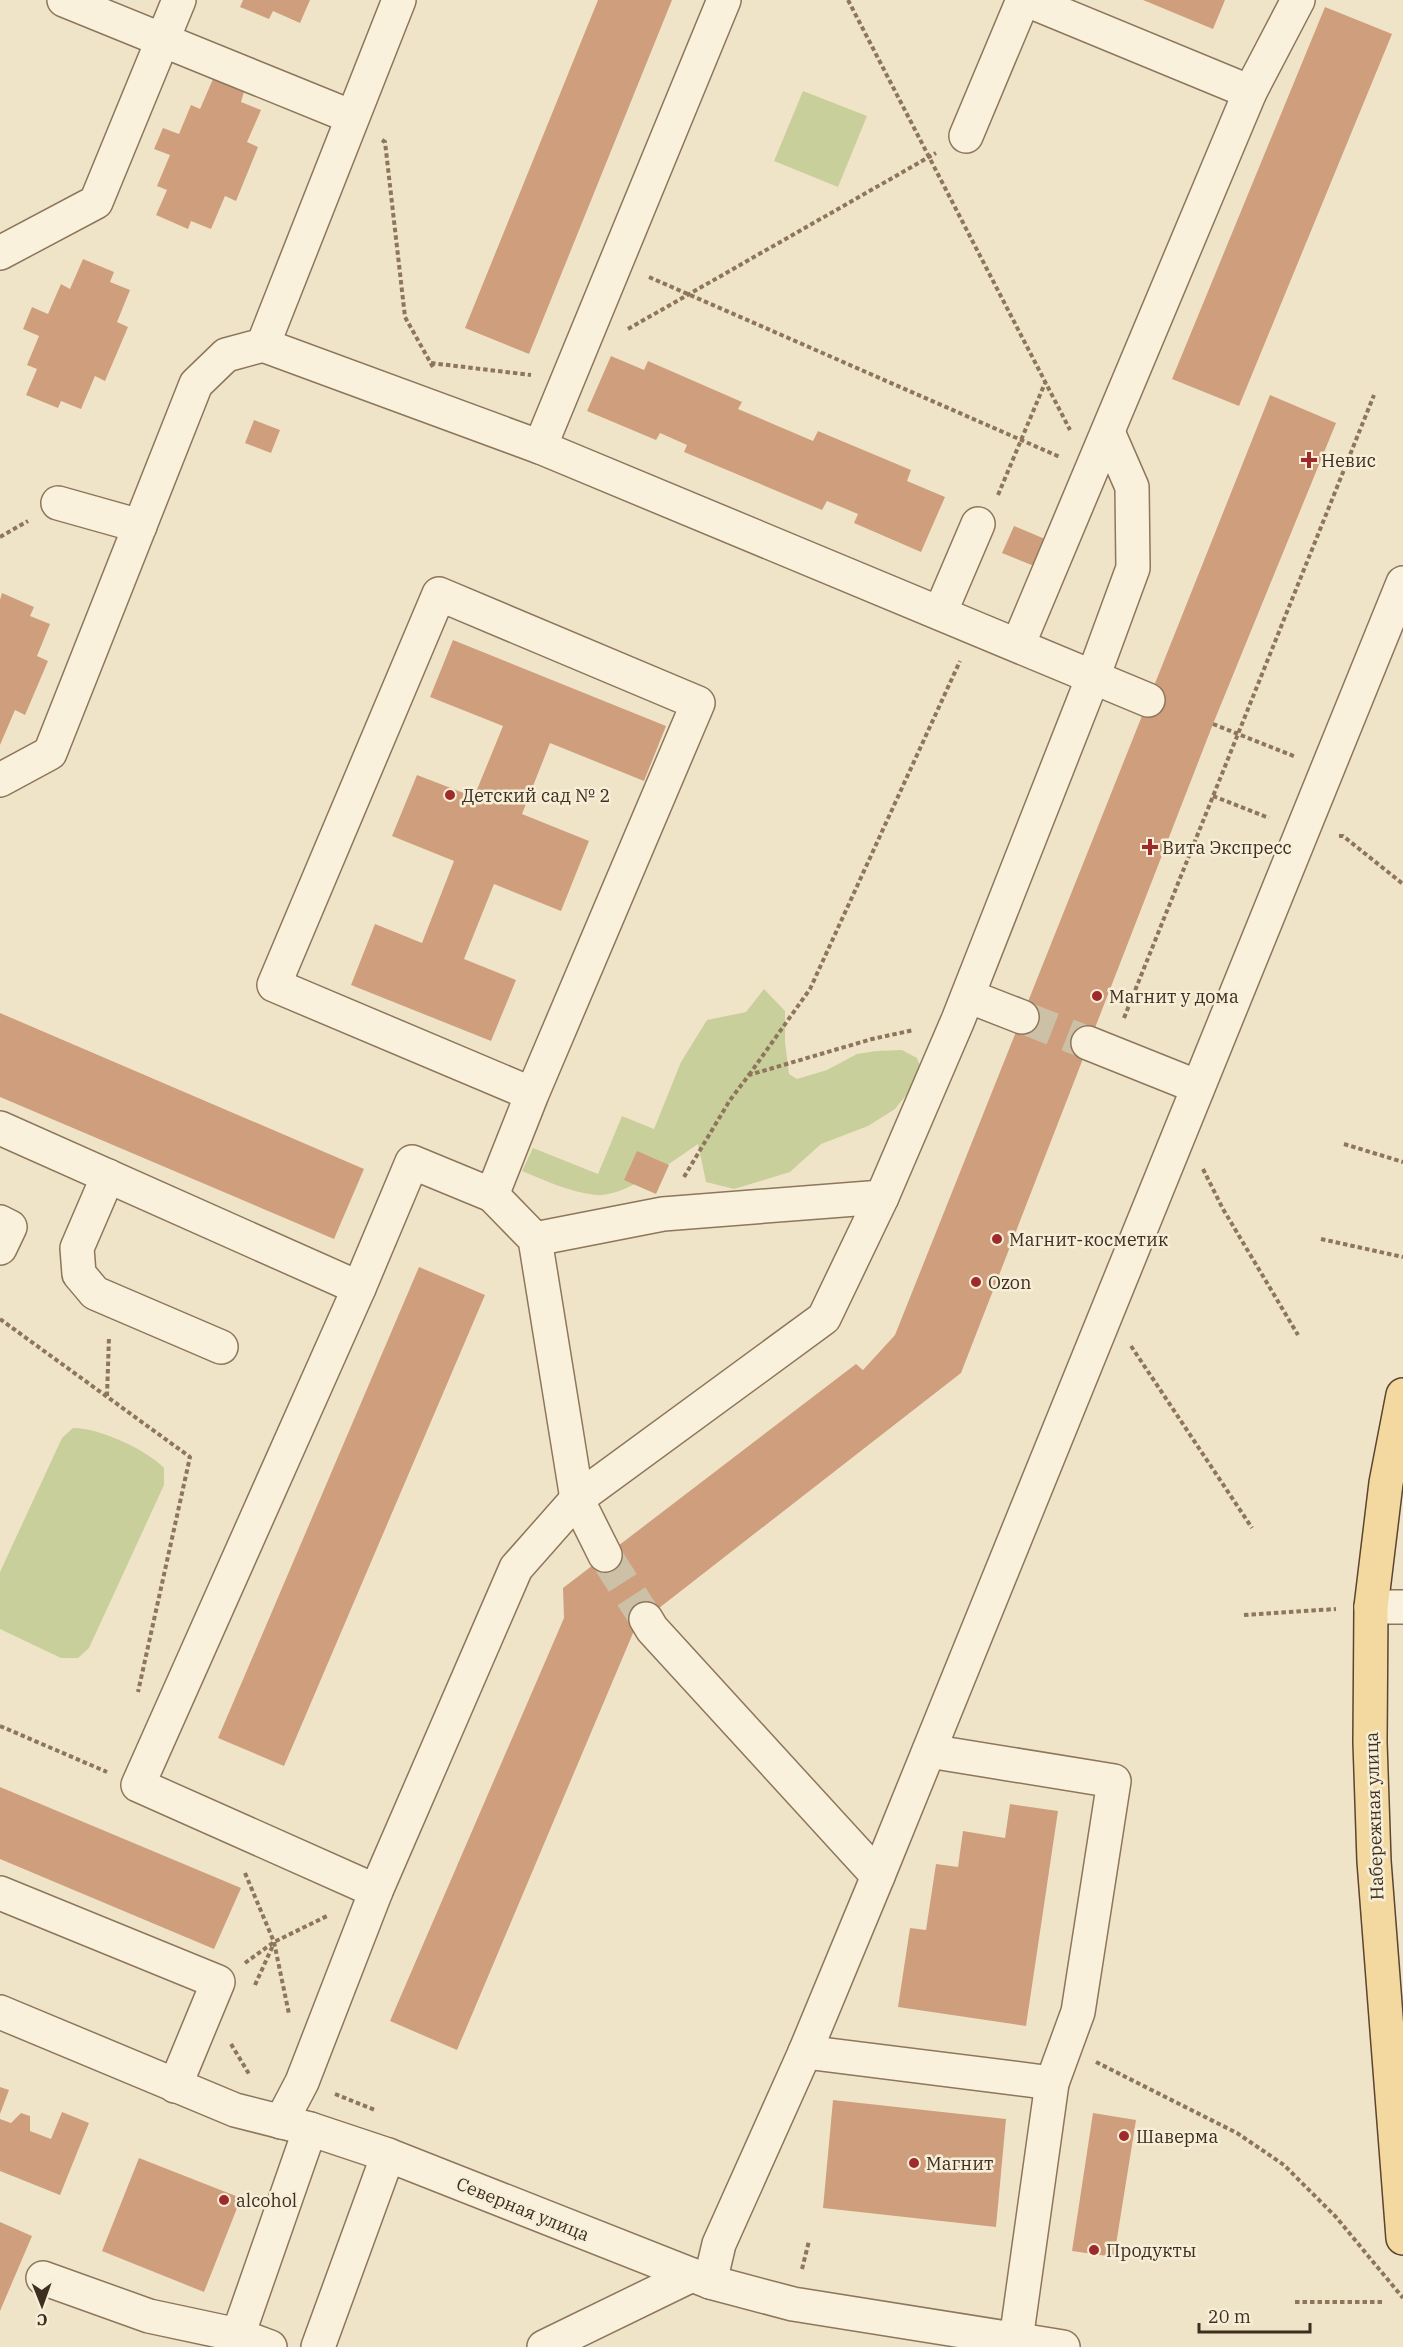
<svg xmlns="http://www.w3.org/2000/svg" width="1403" height="2347" viewBox="0 0 1403 2347" font-family="'IBM Plex Serif',serif">
<style>
.green{fill:#c9cf9b}
.building{fill:#cf9f7d}
.lines{fill:none;stroke-linecap:round;stroke-linejoin:round}
.minor-tunnel{stroke:#ccc0a6;stroke-width:33;stroke-dasharray:33 16;stroke-linecap:butt}
.minor-casing{stroke:#8d765c;stroke-width:36}
.major-casing{stroke:#5b4430;stroke-width:36}
.path{stroke:#8d765c;stroke-width:4;stroke-dasharray:4.5 3;stroke-linecap:butt}
.minor{stroke:#faf1dc;stroke-width:33}
.major{stroke:#f3d9a0;stroke-width:33}
.poi-dot{fill:#9e2a2b;stroke:#f7eed8;stroke-width:2}
.labels{text-anchor:middle;dominant-baseline:central;stroke-width:5;stroke-linejoin:round;paint-order:stroke}
.poi-label{font-size:18px;fill:#3d2e20;stroke:#f7eed8;text-anchor:start}
.street-label{font-size:18px;fill:#3d2e20;stroke:#f7eed8}
</style>
<rect width="100%" height="100%" fill="#f0e4c8"/>
<g class="green">
<polygon points="803,91 867,116 838,187 774,161"/>
<path d="M764 989 785 1011V1042L789 1074 797 1079 827 1070 857 1054 876 1051 902 1050 917 1058 923 1074 895 1109 868 1126 821 1144 790 1172 734 1189 706 1182 698 1144C676 1159 624 1198 596 1195 570 1192 546 1181 522 1171L533 1148 598 1174 622 1116 654 1129 681 1062 707 1020 746 1012Z"/>
<path d="M73 1428C100 1428 145 1449 164 1468V1485L89 1648 78 1658H61L0 1629V1572L62 1438Z"/>
</g>
<g class="building">
<polygon points="243,0 310,0 300,23 273,11 269,19 240,7"/>
<polygon points="598,0 672,0 529,354 465,328"/>
<polygon points="1143,0 1225,0 1213,29"/>
<polygon points="1325,7 1392,34 1239,406 1172,379"/>
<polygon points="213,79 244,92 241,102 261,110 247,142 258,147 236,201 225,196 211,229 191,221 188,229 156,215 167,190 157,186 170,155 154,149 163,128 179,134 191,105 200,109"/>
<polygon points="83,259 114,272 110,282 130,290 117,322 128,327 105,381 95,376 81,409 61,401 58,408 26,395 37,369 27,365 39,336 23,329 32,307 48,314 61,284 70,289"/>
<polygon points="611,356 644,370 648,361 742,402 738,409 813,441 818,431 911,470 907,481 945,497 921,552 854,523 858,514 827,501 822,510 684,452 687,445 660,433 656,440 587,411"/>
<polygon points="1270,395 1336,423 1213,724 961,1373 636,1626 457,2050 390,2021 564,1618 563,1588 856,1364 863,1370 895,1335"/>
<polygon points="254,420 280,430 271,453 245,443"/>
<polygon points="1014,526 1045,539 1034,566 1002,553"/>
<polygon points="2,593 34,607 30,616 50,624 37,656 48,661 25,715 15,710 0,745 0,600"/>
<polygon points="453,640 666,726 644,781 550,743 522,814 589,841 561,911 494,884 464,959 516,980 491,1041 351,985 375,924 422,943 454,861 392,836 417,775 474,797 503,726 430,697"/>
<polygon points="0,1013 364,1169 334,1239 0,1097"/>
<polygon points="637,1151 669,1165 656,1194 624,1180"/>
<polygon points="419,1267 485,1295 284,1766 218,1738"/>
<polygon points="0,1787 241,1888 214,1949 0,1859"/>
<polygon points="1010,1804 1058,1811 1026,2026 898,2007 910,1928 926,1930 936,1864 958,1867 963,1831 1005,1838"/>
<polygon points="0,2087 9,2090 0,2114"/>
<polygon points="833,2100 1006,2119 996,2227 823,2208"/>
<polygon points="62,2112 89,2123 60,2195 0,2171 0,2119 11,2123 21,2113 30,2116 30,2131 51,2139"/>
<polygon points="1093,2113 1136,2120 1114,2257 1072,2251"/>
<polygon points="139,2158 241,2198 204,2292 102,2251"/>
<polygon points="0,2222 32,2236 0,2311"/>
</g>
<g class="lines">
<g class="minor-tunnel">
<polyline points="1022,1017 1088,1043"/>
<polyline points="605,1555 646,1619"/>
</g>
<defs>
<g id="minor">
<polyline points="64,0 352,117"/>
<polyline points="1027,0 1250,92"/>
<polyline points="966,136 1023,0"/>
<polyline points="0,253 96,202 179,0"/>
<polyline points="263,345 540,447 1148,700"/>
<polyline points="540,447 724,0"/>
<polyline points="58,503 140,526"/>
<polyline points="940,613 978,524"/>
<polyline points="1018,645 1250,92 1298,0"/>
<polyline points="0,780 50,753 196,384 226,355 263,345 399,0"/>
<polyline points="968,996 1022,1017"/>
<polyline points="1088,1043 1198,1087"/>
<polyline points="0,1128 359,1288 412,1162 492,1195 535,1239 577,1499 605,1555"/>
<polyline points="108,1176 77,1248 79,1274 95,1293 221,1347"/>
<polyline points="492,1195 532,1094 698,703 439,594 274,985 532,1094"/>
<polyline points="0,1222 10,1227 0,1248"/>
<polyline points="535,1239 663,1214 882,1197"/>
<polyline points="359,1288 138,1785 376,1891"/>
<polyline points="1371,1607 1403,1607"/>
<polyline points="646,1619 652,1629 878,1876"/>
<polyline points="929,1751 1114,1781 1078,2012 1052,2083 1016,2340"/>
<polyline points="0,1893 218,1982 175,2086"/>
<polyline points="0,2012 235,2110 310,2129 388,2155 710,2282 793,2304 1063,2347"/>
<polyline points="805,2052 1052,2083"/>
<polyline points="281,2122 302,2082 376,1891 516,1568 577,1499 824,1318 882,1197 958,1020 1093,677 1133,568 1132,487 1108,432"/>
<polyline points="43,2278 149,2316 238,2335 270,2347"/>
<polyline points="710,2282 719,2244 805,2052 878,1876 1403,583"/>
<polyline points="238,2335 310,2129"/>
<polyline points="318,2347 388,2155"/>
<polyline points="544,2347 692,2275"/>
</g>
<polyline id="major" points="1403,1395 1386,1483 1371,1607 1370,1742 1374,1861 1403,2238"/>
</defs>
<use href="#minor" class="minor-casing"/>
<use href="#major" class="major-casing"/>
<g class="path">
<polyline points="848,0 1070,430"/>
<polyline points="382,140 385,142 405,317 434,369"/>
<polyline points="649,277 1060,457"/>
<polyline points="628,329 936,153"/>
<polyline points="431,363 531,375"/>
<polyline points="998,495 1045,383"/>
<polyline points="0,537 28,521"/>
<polyline points="1213,724 1296,757"/>
<polyline points="1213,796 1269,818"/>
<polyline points="1339,836 1343,836 1403,884"/>
<polyline points="1124,1018 1374,395"/>
<polyline points="749,1075 810,989 960,661"/>
<polyline points="1344,1144 1403,1162"/>
<polyline points="1203,1169 1223,1209 1298,1335"/>
<polyline points="684,1177 730,1100 749,1075 872,1039 914,1030"/>
<polyline points="1321,1239 1403,1257"/>
<polyline points="0,1319 190,1457 138,1692"/>
<polyline points="1131,1346 1252,1528"/>
<polyline points="107,1396 109,1337"/>
<polyline points="1244,1615 1336,1609"/>
<polyline points="0,1726 107,1772"/>
<polyline points="245,1873 274,1942 289,2014"/>
<polyline points="245,1963 274,1942 327,1916"/>
<polyline points="255,1985 274,1943"/>
<polyline points="231,2044 249,2074"/>
<polyline points="1096,2062 1237,2133 1284,2165 1336,2217 1403,2298"/>
<polyline points="335,2094 375,2110"/>
<polyline points="802,2269 809,2241"/>
<polyline points="1295,2302 1384,2302"/>
</g>
<use href="#minor" class="minor"/>
<use href="#major" class="major"/>
</g>
<g class="poi-dot">
<path d="M1306 451h6v6h6v6h-6v6h-6v-6h-6v-6h6z"/>
<circle cx="450" cy="795" r="6"/>
<path d="M1147 838h6v6h6v6h-6v6h-6v-6h-6v-6h6z"/>
<circle cx="1097" cy="996" r="6"/>
<circle cx="997" cy="1239" r="6"/>
<circle cx="976" cy="1282" r="6"/>
<circle cx="1124" cy="2136" r="6"/>
<circle cx="914" cy="2163" r="6"/>
<circle cx="224" cy="2200" r="6"/>
<circle cx="1094" cy="2250" r="6"/>
</g>
<g class="labels">
<g class="poi-label">
<text x="1321" y="460">Невис</text>
<text x="462" y="795">Детский сад № 2</text>
<text x="1162" y="847">Вита Экспресс</text>
<text x="1109" y="996">Магнит у дома</text>
<text x="1009" y="1239">Магнит-косметик</text>
<text x="988" y="1282">Ozon</text>
<text x="1136" y="2136">Шаверма</text>
<text x="926" y="2163">Магнит</text>
<text x="236" y="2200">alcohol</text>
<text x="1106" y="2250">Продукты</text>
</g>
<g class="street-label">
<text transform="translate(1374 1816) rotate(-92)">Набережная улица</text>
<text transform="translate(523 2209) rotate(22)">Северная улица</text>
</g>
</g>
<g transform="translate(42 2305) rotate(179)" stroke="#f7eed8" stroke-width="4.5" paint-order="stroke">
<path d="M0-4.5L10 22L0 15L-10 22Z" fill="#3d2e20"/>
<text y="-9" font-size="16" font-weight="bold" text-anchor="middle" fill="#3d2e20">С</text>
</g>
<path d="M1199 2323v9h111v-9" fill="none" stroke="#3d2e20" stroke-width="3"/>
<text x="1208" y="2323" font-size="18" fill="#3d2e20" stroke="#f7eed8" stroke-width="4.5" paint-order="stroke">20 m</text>
</svg>
